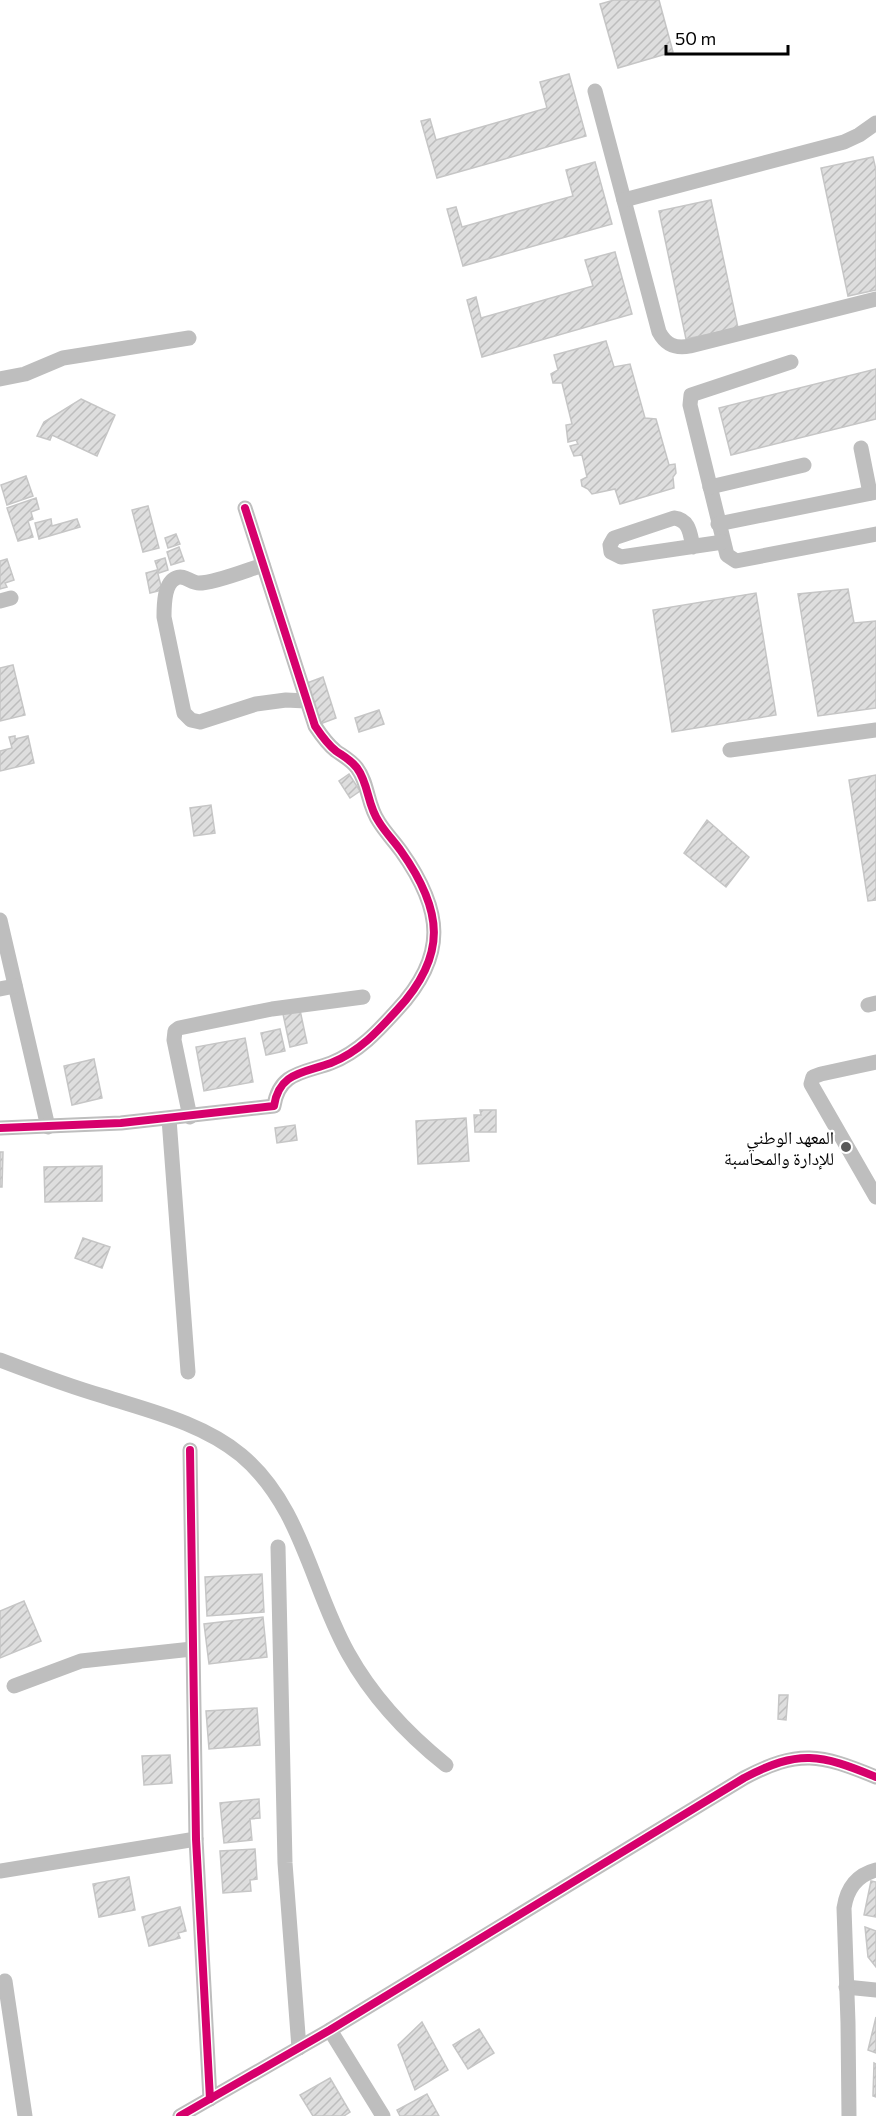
<svg xmlns="http://www.w3.org/2000/svg" width="876" height="2116" viewBox="0 0 876 2116" font-family="Commissioner,'Noto Naskh Arabic',sans-serif">
<style>
.building{fill:url(#building-hatch);stroke:#c6c6c6;stroke-width:1.5}
.lines{fill:none;stroke-linecap:round;stroke-linejoin:round}
.minor{stroke:#bebebe;stroke-width:15}
.cycleway-casing{stroke:#fff;stroke-width:11}
.cycleway{stroke:#d6006c;stroke-width:8}
.poi-dot{fill:#595959;stroke:#fff;stroke-width:2}
.labels{text-anchor:middle;dominant-baseline:central;stroke-width:4.5;stroke-linejoin:round;paint-order:stroke}
.poi-label{font-size:18px;fill:#000;stroke:#fff;text-anchor:end}
</style>
<defs>
<pattern id="building-hatch" width="6" height="6" patternUnits="userSpaceOnUse" patternTransform="scale(1.5)"><rect width="6" height="6" fill="#dedede"/><path d="M-1 1l2-2M0 6l6-6M5 7l2-2" fill="none" stroke="#bdbdbd"/></pattern>
</defs>
<rect width="100%" height="100%" fill="#fff"/>
<g class="building">
<polygon points="614,0 659,0 673,52 618,68 600,4"/>
<polygon points="569,74 586,136 437,178 421,121 430,119 436,140 547,108 540,82"/>
<polygon points="873,157 876,170 876,290 848,296 821,168"/>
<polygon points="595,162 612,224 463,266 447,209 456,207 462,227 573,196 566,170"/>
<polygon points="711,200 738,328 686,339 659,211"/>
<polygon points="615,252 632,314 482,357 467,300 476,297 481,318 593,286 585,260"/>
<polygon points="606,341 614,367 630,364 645,418 656,419 669,465 675,464 676,473 673,477 674,488 620,504 615,489 592,494 588,489 582,486 581,480 587,477 582,455 574,456 570,446 578,444 576,440 568,442 566,425 572,424 562,383 553,383 551,374 558,370 554,355"/>
<polygon points="876,369 876,419 731,455 719,408"/>
<polygon points="81,399 115,415 97,456 52,435 50,440 37,436 44,422"/>
<polygon points="26,476 33,496 7,505 1,485"/>
<polygon points="36,498 39,509 31,512 33,519 28,521 33,537 18,541 7,508"/>
<polygon points="148,506 159,548 143,552 132,510"/>
<polygon points="51,519 52,526 77,519 80,527 39,539 35,523"/>
<polygon points="176,534 180,544 168,548 165,538"/>
<polygon points="179,547 184,561 171,565 167,552"/>
<polygon points="165,558 168,570 159,573 155,561"/>
<polygon points="7,559 14,580 5,583 7,587 0,589 0,561"/>
<polygon points="157,570 162,590 150,593 146,573"/>
<polygon points="848,589 854,623 876,621 876,708 818,716 798,594"/>
<polygon points="756,593 776,715 672,732 653,610"/>
<polygon points="13,665 25,715 0,721 0,668"/>
<polygon points="323,677 336,718 320,724 307,683"/>
<polygon points="379,710 384,724 359,732 355,718"/>
<polygon points="15,736 15,739 28,736 34,763 0,771 0,751 12,748 9,737"/>
<polygon points="349,774 360,791 350,798 339,781"/>
<polygon points="876,775 876,900 868,901 849,780"/>
<polygon points="211,805 215,833 194,836 190,808"/>
<polygon points="707,820 749,857 726,887 684,853"/>
<polygon points="300,1010 307,1043 290,1047 283,1014"/>
<polygon points="280,1029 285,1051 266,1055 261,1033"/>
<polygon points="245,1038 253,1082 204,1091 196,1047"/>
<polygon points="94,1059 102,1098 72,1105 64,1066"/>
<polygon points="480,1110 496,1110 496,1132 475,1132 474,1115 481,1115"/>
<polygon points="466,1118 469,1161 418,1164 416,1121"/>
<polygon points="295,1125 297,1140 277,1143 275,1128"/>
<polygon points="0,1152 3,1152 2,1187 0,1187"/>
<polygon points="102,1166 102,1201 45,1202 44,1167"/>
<polygon points="83,1238 110,1247 102,1268 75,1258"/>
<polygon points="262,1574 264,1612 207,1616 205,1577"/>
<polygon points="24,1601 41,1641 0,1658 0,1611"/>
<polygon points="263,1617 267,1657 209,1664 204,1624"/>
<polygon points="779,1695 788,1695 786,1720 778,1719"/>
<polygon points="257,1708 260,1745 209,1749 206,1711"/>
<polygon points="170,1755 172,1783 144,1785 142,1756"/>
<polygon points="259,1799 260,1818 250,1819 252,1840 224,1843 220,1803"/>
<polygon points="255,1849 257,1879 250,1880 251,1891 223,1893 220,1851"/>
<polygon points="129,1877 135,1910 99,1917 93,1884"/>
<polygon points="871,1881 876,1882 876,1917 864,1915"/>
<polygon points="180,1907 186,1931 178,1933 180,1938 149,1946 142,1917"/>
<polygon points="865,1927 876,1931 876,1967 868,1957"/>
<polygon points="876,2017 876,2053 868,2050"/>
<polygon points="422,2022 448,2070 415,2090 398,2045"/>
<polygon points="479,2029 494,2053 468,2069 453,2045"/>
<polygon points="874,2063 876,2064 876,2097 873,2096"/>
<polygon points="330,2078 350,2112 344,2116 313,2116 300,2095"/>
<polygon points="427,2094 439,2116 400,2116 397,2110"/>
</g>
<g class="lines">
<g class="minor">
<path d="M595 91 659 332C666 345 675 349 690 346L876 299"/>
<polyline points="624,200 844,142 859,135 876,123"/>
<polyline points="791,362 691,395 690,405 727,555 736,561 876,534"/>
<polyline points="0,379 25,374 63,358 189,338"/>
<polyline points="861,448 870,493"/>
<polyline points="710,487 804,465"/>
<polyline points="718,524 876,492"/>
<path d="M693 547C690 534 690 520 674 518L614 538 610 545 611 552 621 557 723 542"/>
<path d="M263 565C247 570 215 583 199 583 191 583 184 574 176 578 164 583 164 606 164 617L184 713 191 720 200 722 256 704 286 700 306 701"/>
<polyline points="0,601 11,598"/>
<polyline points="730,750 876,730"/>
<polyline points="0,920 48,1127"/>
<polyline points="0,989 15,986"/>
<polyline points="868,1005 876,1003"/>
<polyline points="876,1062 821,1074 813,1077 811,1084 876,1197"/>
<polyline points="190,1117 174,1040 175,1031 179,1028 272,1009 363,997"/>
<polyline points="169,1119 188,1372"/>
<path d="M0 1128 121 1123 274 1106C279 1072 304 1073 331 1063 359 1052 378 1031 397 1010 448 955 443 910 401 851 394 841 385 832 379 822 367 805 369 784 357 768 351 760 343 756 336 751 327 744 321 735 315 726L245 508"/>
<path d="M0 1360C34 1373 68 1386 103 1396 150 1411 202 1423 241 1455 302 1506 311 1587 348 1653 373 1698 406 1733 446 1765"/>
<polyline points="190,1450 196,1839 210,2099"/>
<polyline points="278,1547 285,1863 299,2048"/>
<polyline points="14,1686 81,1661 192,1649"/>
<polyline points="0,1871 196,1839"/>
<polyline points="5,1981 25,2116"/>
<polyline points="846,1987 876,1990"/>
<polyline points="330,2030 383,2116"/>
<path d="M180 2116 330 2030 744 1778C799 1749 820 1754 876 1777"/>
<path d="M849 2116 848 2023 844 1908C847 1888 857 1875 876 1870"/>
</g>
<defs>
<g id="cycleway">
<path d="M0 1128 121 1123 274 1106C279 1072 304 1073 331 1063 359 1052 378 1031 397 1010 448 955 443 910 401 851 394 841 385 832 379 822 367 805 369 784 357 768 351 760 343 756 336 751 327 744 321 735 315 726L245 508"/>
<polyline points="190,1450 196,1839 210,2099"/>
<path d="M180 2116 330 2030 744 1778C799 1749 820 1754 876 1777"/>
</g>
</defs>
<use href="#cycleway" class="cycleway-casing"/>
<use href="#cycleway" class="cycleway"/>
</g>
<circle class="poi-dot" cx="846" cy="1147" r="6"/>
<g class="labels">
<g class="poi-label">
<text x="834" y="1137">المعهد الوطني<tspan x="834" dy="21">للإدارة والمحاسبة</tspan></text>
</g>
</g>
<path d="M666 45v9h122v-9" fill="none" stroke="#000000" stroke-width="3"/>
<text x="675" y="45" font-size="18" fill="#000000" stroke="#ffffff" stroke-width="4.5" paint-order="stroke">50 m</text>
</svg>
